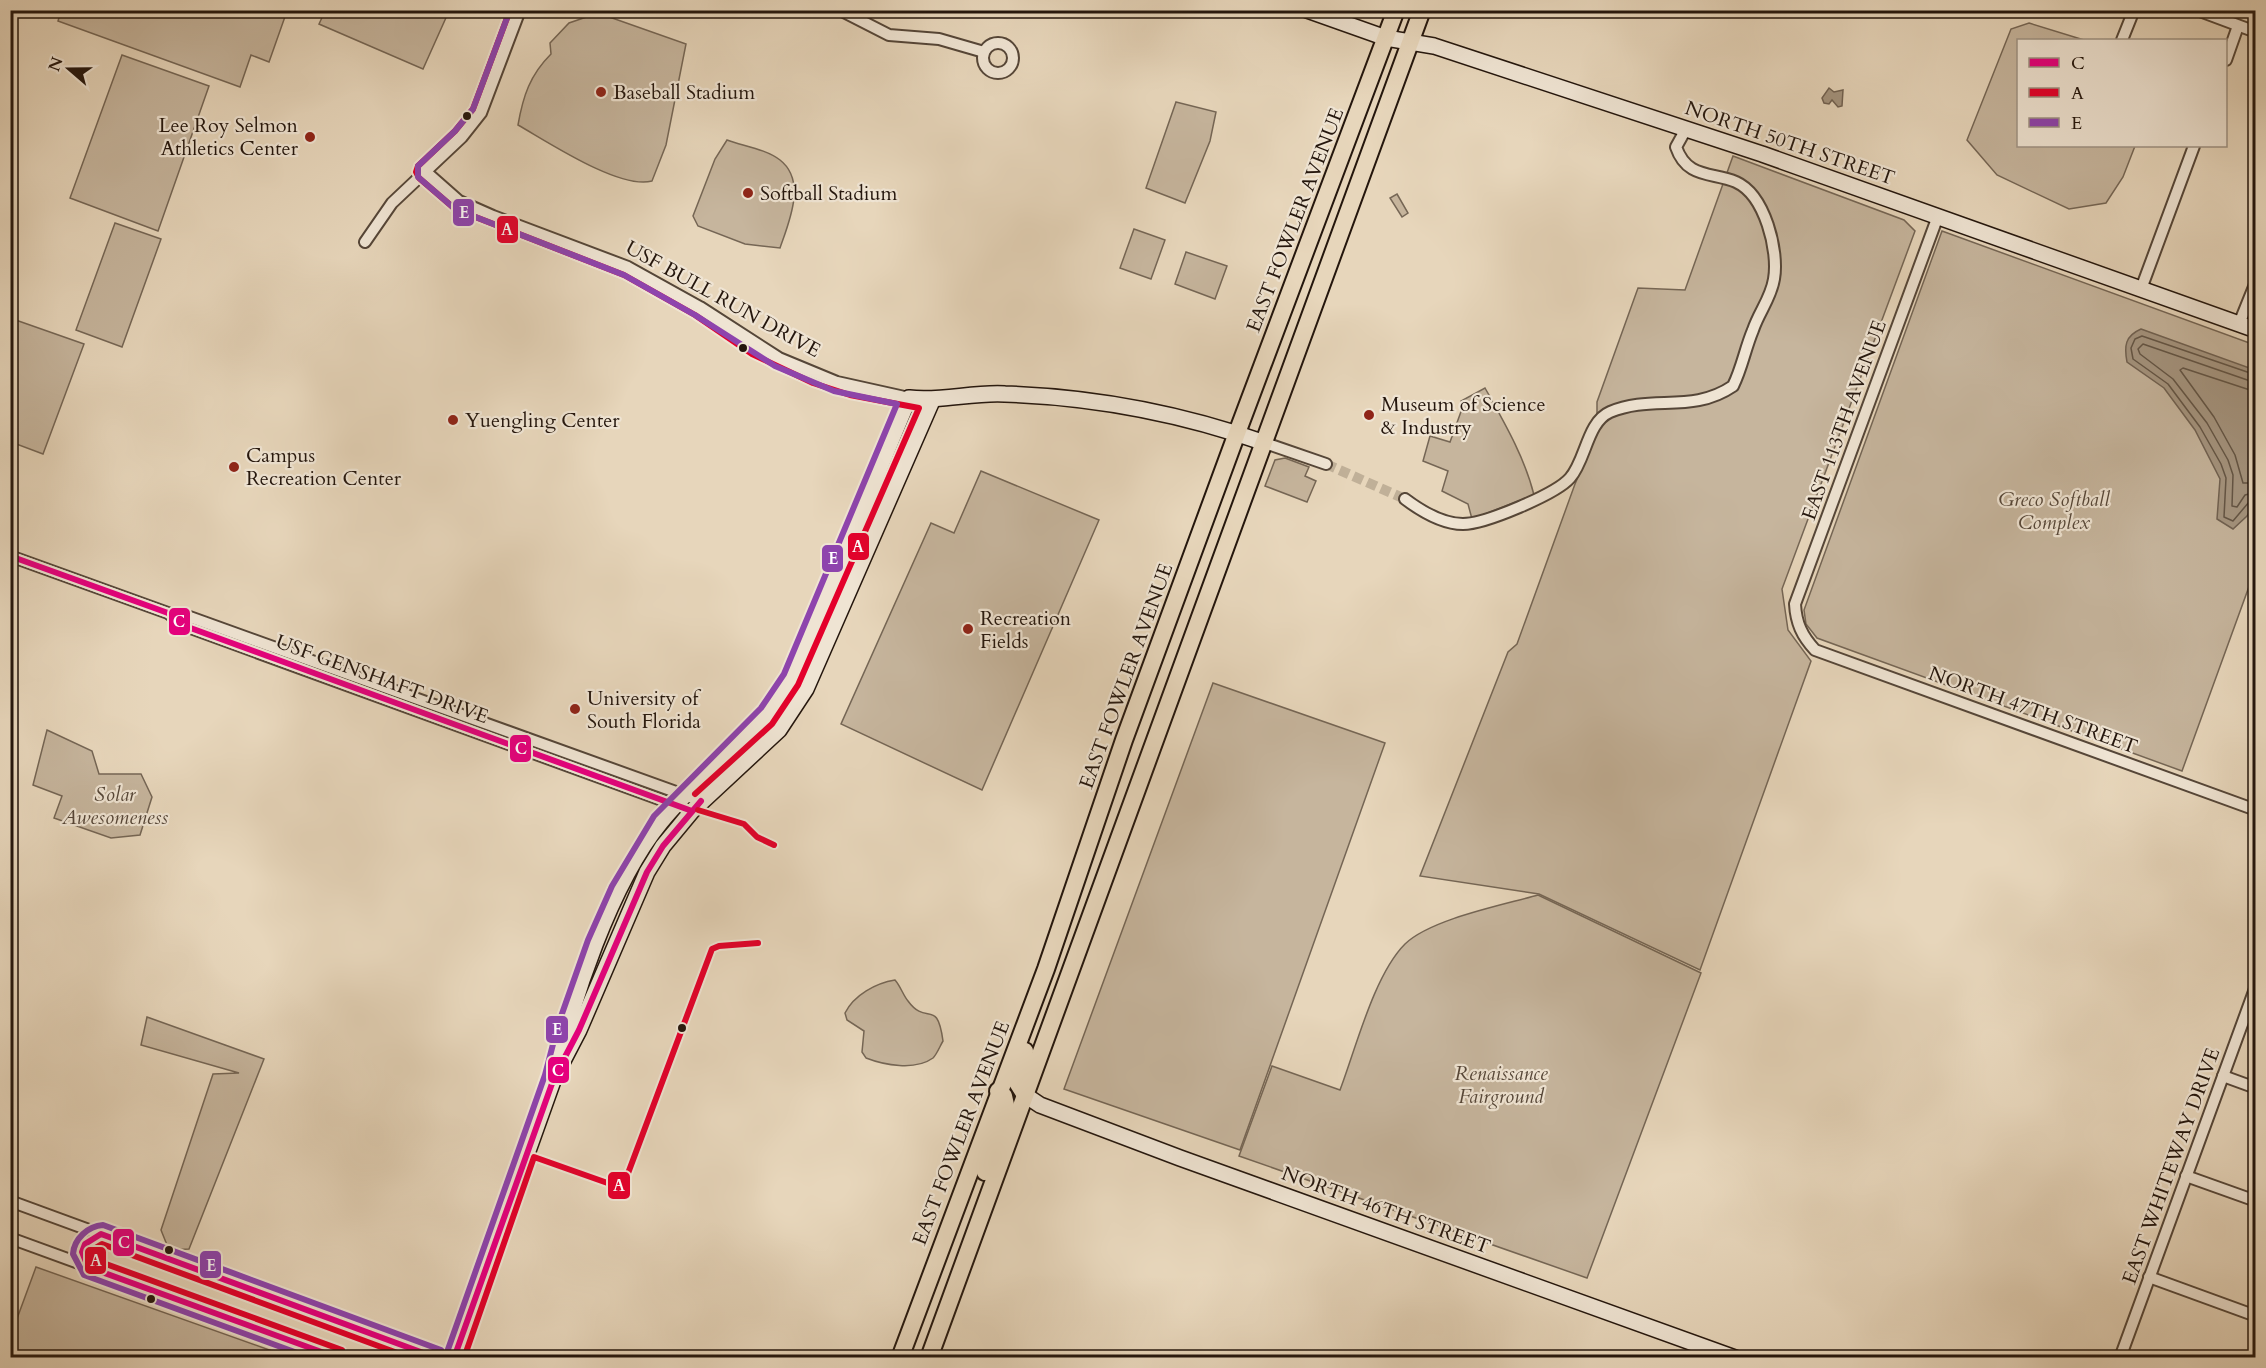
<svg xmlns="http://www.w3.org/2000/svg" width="2266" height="1368" viewBox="0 0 2266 1368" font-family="Cardo,serif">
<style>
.green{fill:#c6b59d;stroke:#756655;stroke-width:1.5}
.water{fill:#a59580;stroke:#716252;stroke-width:1.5}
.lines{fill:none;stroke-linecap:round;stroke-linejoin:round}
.shore{stroke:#645646;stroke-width:1.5}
.street-tunnel{stroke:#c0b098;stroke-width:10;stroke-dasharray:10 5;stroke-linecap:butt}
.street-casing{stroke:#554638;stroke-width:14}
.secondary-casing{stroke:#24160d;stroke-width:18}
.primary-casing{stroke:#24160d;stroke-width:20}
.street{stroke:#efe4d3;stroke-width:10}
.secondary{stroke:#efe4d3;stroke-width:15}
.primary{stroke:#e7d6bb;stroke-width:16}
.bus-1-casing{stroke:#efe4d3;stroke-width:10}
.bus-2-casing{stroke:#efe4d3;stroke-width:10}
.bus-3-casing{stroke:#efe4d3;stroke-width:10}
.bus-1{stroke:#e5007d;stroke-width:6}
.bus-2{stroke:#e4002b;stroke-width:6}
.bus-3{stroke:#8e44ad;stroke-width:6}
.poi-dot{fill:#8f2418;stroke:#efe4d3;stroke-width:2}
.bus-dot{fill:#24160d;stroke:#efe4d3;stroke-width:2}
.labels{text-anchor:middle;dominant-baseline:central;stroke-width:4.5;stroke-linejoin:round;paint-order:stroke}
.poi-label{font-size:20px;fill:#24160d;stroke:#efe4d3;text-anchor:start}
.street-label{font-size:20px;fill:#24160d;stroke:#efe4d3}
.park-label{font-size:20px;font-style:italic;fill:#554638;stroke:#efe4d3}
.line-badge{stroke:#efe4d3;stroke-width:2}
.badge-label{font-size:16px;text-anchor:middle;font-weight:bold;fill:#fff}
</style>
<rect width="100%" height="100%" fill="#e7d6bb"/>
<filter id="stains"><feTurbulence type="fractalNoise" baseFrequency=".00333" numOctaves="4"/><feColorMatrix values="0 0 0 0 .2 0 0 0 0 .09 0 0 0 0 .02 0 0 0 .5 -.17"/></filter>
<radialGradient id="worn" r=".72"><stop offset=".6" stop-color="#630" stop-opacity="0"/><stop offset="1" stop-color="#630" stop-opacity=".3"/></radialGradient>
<g class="green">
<polygon points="61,11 61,10 287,11 269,62 251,55 240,87 58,21"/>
<polygon points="325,11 325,10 449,11 423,69 319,24"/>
<path d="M598 13 686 44 666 145 652 181C620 190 548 142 518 125 523 96 530 75 551 54L550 43 569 23Z"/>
<polygon points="2029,23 2084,40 2018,40 2018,146 2135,146 2123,177 2106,203 2069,209 1997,175 1967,140 2011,29"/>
<polygon points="122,55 209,86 158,231 70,198"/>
<polygon points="1176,102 1216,112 1210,141 1185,203 1146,188"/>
<path d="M727 140C743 146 766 149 780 160 807 181 789 222 780 248L745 244 698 226 693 216 715 159Z"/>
<polygon points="1733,156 1904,220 1915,231 1782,589 1788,630 1811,661 1700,970 1539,894 1420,876 1508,652 1517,644 1575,484 1597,433 1597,402 1638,288 1685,290"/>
<polygon points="1397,194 1408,213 1402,217 1390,198"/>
<polygon points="115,223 161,239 122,347 76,330"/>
<polygon points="1134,229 1165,240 1151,279 1120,268"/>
<polygon points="1942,231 2255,345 2255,570 2182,771 1817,638 1806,624 1804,610"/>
<polygon points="1186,252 1227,266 1215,299 1175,284"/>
<polygon points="10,318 84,344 43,454 11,442"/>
<path d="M1485 388C1504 422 1525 458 1534 495L1472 519 1468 504 1442 491 1448 471 1423 461 1430 436 1450 442 1463 406 1461 401Z"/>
<polygon points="1285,458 1309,467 1305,476 1316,481 1307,502 1265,486 1275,460"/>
<polygon points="981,471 1099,520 982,790 841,724 931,523 954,533"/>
<polygon points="1213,683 1385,743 1240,1150 1064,1089"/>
<polygon points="47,730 92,751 99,774 141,774 152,797 140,835 111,838 54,818 62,796 33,785"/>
<path d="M1538 895 1701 973 1587 1278 1239 1156 1272 1066 1340 1090C1356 1048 1374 975 1405 944 1431 919 1503 905 1538 895Z"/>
<path d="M895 980C901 987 903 995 908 1001 927 1027 937 997 943 1041 940 1046 937 1054 933 1058 915 1071 884 1065 866 1058L862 1052 864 1031 847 1020 845 1013C854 995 876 983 895 980Z"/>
<polygon points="147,1017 264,1059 189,1249 169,1250 161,1230 213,1074 239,1073 141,1045"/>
<polygon points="36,1267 289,1357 11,1357 11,1335"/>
</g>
<g class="water">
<polygon points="1829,88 1834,92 1843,90 1842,106 1838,107 1832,100 1829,104 1824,103 1822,98"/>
<path d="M2141 329 2255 370V502L2247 516 2233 529 2217 519 2220 479 2195 430 2164 388 2127 362C2124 346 2125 336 2141 329Z"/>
</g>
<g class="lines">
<g class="shore">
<polyline points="2256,375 2142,336 2135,339 2131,348 2133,359 2168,384 2200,427 2221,464 2226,478 2224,517 2233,521 2249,502 2256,500"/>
<polyline points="2256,383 2143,344 2138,349 2140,354 2173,379 2207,423 2228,460 2233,475 2232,506 2237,507 2245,495 2256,492"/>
<polyline points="2256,392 2183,368 2180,370 2214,417 2235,455 2243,483 2256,483"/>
</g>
<polyline class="street-tunnel" points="1326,464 1405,499"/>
<defs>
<g id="street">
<polyline points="840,10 889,35 939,39 984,52"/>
<polyline points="2197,10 2256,32"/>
<polyline points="2122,40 2134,10"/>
<circle cx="998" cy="58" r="15"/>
<polyline points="2226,60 2238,26"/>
<polyline points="425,171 459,201 493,216 628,267 700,307 779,358 837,382 909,398"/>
<path d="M1938 216 1795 604C1796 623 1802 636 1815 650L2256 810"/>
<polyline points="365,242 392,203 462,137 481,113 520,10"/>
<polyline points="2141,289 2194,146"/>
<polyline points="2239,324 2256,282"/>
<polyline points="1265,443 1326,464"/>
<path d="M1405 499C1421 511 1442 524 1463 524 1485 524 1556 494 1570 478 1586 460 1587 422 1610 412 1652 394 1692 414 1733 386 1742 368 1745 349 1753 330 1759 312 1771 298 1774 279 1779 251 1765 195 1736 182 1712 172 1687 179 1676 147L1686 129"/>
<polyline points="10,556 168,613 185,626 692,811"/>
<polyline points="175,617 187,616 701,801"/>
<polyline points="2223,1076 2256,1088"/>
<polyline points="2186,1176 2256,1201"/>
<polyline points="10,1201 438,1358"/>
<polyline points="10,1238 339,1358"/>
<polyline points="2149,1277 2256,1316"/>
<polyline points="2120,1358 2256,986"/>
</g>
<g id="secondary">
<polyline points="1307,10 1386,38 1434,46 1762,154 2256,330"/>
<path d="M554 1078C572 1001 610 884 661 822 702 771 757 735 792 678L909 398C941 402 972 392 1005 394 1095 397 1180 413 1265 443"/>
<polyline points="1025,1095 1040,1105 1180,1158 1735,1358"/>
<polyline points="454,1358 554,1078 579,1030 647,872 663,846 692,811 779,730 806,689 932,401"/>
</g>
<g id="primary">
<polyline points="1025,1051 1016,1081 1025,1095"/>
<polyline points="985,1172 1006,1105 1004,1096 998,1091"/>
<polyline points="900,1358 1046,969 1124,740 1237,433 1396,10"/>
<polyline points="929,1358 1422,10"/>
</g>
</defs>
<use href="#street" class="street-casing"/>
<use href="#secondary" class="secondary-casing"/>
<use href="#primary" class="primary-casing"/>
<use href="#street" class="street"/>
<use href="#secondary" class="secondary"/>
<use href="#primary" class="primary"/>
<defs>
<g id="bus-1">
<polyline points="10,556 168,613 185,626 692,811"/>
<polyline points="338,1358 88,1267 82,1252 85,1244 101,1234 437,1358"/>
<polyline points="454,1358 554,1078 579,1030 647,872 663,846 701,801"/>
</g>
<g id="bus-2">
<polyline points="510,10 473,109 455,131 418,166 416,172 419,178 455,209 624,275 695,315 752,354 813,383 850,395 919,408 798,685 772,724 695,794"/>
<polyline points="698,810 744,824 757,837 774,845"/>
<polyline points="342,1350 95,1260 92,1250 102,1244 411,1358"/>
<polyline points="464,1358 534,1157 616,1186 624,1184 712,949 719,946 758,943"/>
</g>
<g id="bus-3">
<polyline points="446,1355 545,1075 558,1025 588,940 612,886 654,816 761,708 784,674 897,404 834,391 775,366 695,315 624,275 455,209 418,177 418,166 455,131 473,109 510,10"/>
<path d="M311 1358 84 1275 73 1254C74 1239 88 1226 103 1225L441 1350"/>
</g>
</defs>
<use href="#bus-1" class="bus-1-casing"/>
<use href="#bus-2" class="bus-2-casing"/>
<use href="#bus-3" class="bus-3-casing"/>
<use href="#bus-1" class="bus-1"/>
<use href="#bus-2" class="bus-2"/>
<use href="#bus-3" class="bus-3"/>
</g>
<g class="poi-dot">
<circle cx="601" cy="92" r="6"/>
<circle cx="310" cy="137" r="6"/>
<circle cx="748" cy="193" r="6"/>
<circle cx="1369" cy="415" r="6"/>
<circle cx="453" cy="420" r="6"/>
<circle cx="234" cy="467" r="6"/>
<circle cx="968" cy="629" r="6"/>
<circle cx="575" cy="709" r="6"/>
</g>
<g class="bus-dot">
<circle cx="467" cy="116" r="5"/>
<circle cx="743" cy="348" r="5"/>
<circle cx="682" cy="1028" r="5"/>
<circle cx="169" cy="1250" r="5"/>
<circle cx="151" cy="1299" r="5"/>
</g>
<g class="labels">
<g class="poi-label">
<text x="613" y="92">Baseball Stadium</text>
<text x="298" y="125" text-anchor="end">Lee Roy Selmon<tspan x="298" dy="23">Athletics Center</tspan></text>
<text x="760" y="193">Softball Stadium</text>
<text x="1381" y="404">Museum of Science<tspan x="1381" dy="23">&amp; Industry</tspan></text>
<text x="465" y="420">Yuengling Center</text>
<text x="246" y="455">Campus<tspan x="246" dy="23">Recreation Center</tspan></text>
<text x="980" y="618">Recreation<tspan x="980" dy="23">Fields</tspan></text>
<text x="587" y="698">University of<tspan x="587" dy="23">South Florida</tspan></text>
</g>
<g class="street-label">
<text transform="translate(1790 143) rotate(19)">NORTH 50TH STREET</text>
<text transform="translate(1295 220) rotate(-69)">EAST FOWLER AVENUE</text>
<text transform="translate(723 299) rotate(29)">USF BULL RUN DRIVE</text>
<text transform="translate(1844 420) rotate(-70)">EAST 113TH AVENUE</text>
<text transform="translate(1126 676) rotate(-70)">EAST FOWLER AVENUE</text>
<text transform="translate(382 679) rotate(20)">USF GENSHAFT DRIVE</text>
<text transform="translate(2033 710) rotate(20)">NORTH 47TH STREET</text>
<text transform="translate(961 1133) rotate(-69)">EAST FOWLER AVENUE</text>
<text transform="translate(2171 1166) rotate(-70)">EAST WHITEWAY DRIVE</text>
<text transform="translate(1386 1210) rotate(20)">NORTH 46TH STREET</text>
</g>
<g class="park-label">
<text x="2054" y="499">Greco Softball<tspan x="2054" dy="23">Complex</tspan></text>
<text x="115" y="794">Solar<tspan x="115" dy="23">Awesomeness</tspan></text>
<text x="1501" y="1073">Renaissance<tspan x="1501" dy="23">Fairground</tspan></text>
</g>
</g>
<g class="line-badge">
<rect x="452" y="198" width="23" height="29" rx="6" fill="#8e44ad"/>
<rect x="496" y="215" width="23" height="29" rx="6" fill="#e4002b"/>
<rect x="847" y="532" width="23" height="29" rx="6" fill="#e4002b"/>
<rect x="821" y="544" width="23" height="29" rx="6" fill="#8e44ad"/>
<rect x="168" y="607" width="23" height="29" rx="6" fill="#e5007d"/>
<rect x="509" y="734" width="23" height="29" rx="6" fill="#e5007d"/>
<rect x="545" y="1015" width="24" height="29" rx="6" fill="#8e44ad"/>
<rect x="547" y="1056" width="23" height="28" rx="6" fill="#e5007d"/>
<rect x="607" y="1171" width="24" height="29" rx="6" fill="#e4002b"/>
<rect x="112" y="1228" width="23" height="29" rx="6" fill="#e5007d"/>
<rect x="84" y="1246" width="23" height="29" rx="6" fill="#e4002b"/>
<rect x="199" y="1250" width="23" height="29" rx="6" fill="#8e44ad"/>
</g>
<g class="badge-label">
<text x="464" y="218">E</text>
<text x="507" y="235">A</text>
<text x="858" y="552">A</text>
<text x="833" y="564">E</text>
<text x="179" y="627">C</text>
<text x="521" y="754">C</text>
<text x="557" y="1035">E</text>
<text x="558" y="1076">C</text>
<text x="619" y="1191">A</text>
<text x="124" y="1248">C</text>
<text x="96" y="1266">A</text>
<text x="211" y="1271">E</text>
</g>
<rect width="2266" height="1368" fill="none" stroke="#e7d6bb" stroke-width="36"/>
<rect x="12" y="12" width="2242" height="1344" fill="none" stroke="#24160d" stroke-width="3"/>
<rect x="18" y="18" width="2230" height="1332" fill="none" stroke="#24160d" stroke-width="1.5"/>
<rect x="2017" y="39" width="210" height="108" fill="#efe4d3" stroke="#9e9284" stroke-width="1.5"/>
<rect x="2029" y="58" width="30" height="9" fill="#e5007d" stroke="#9e9284" stroke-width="1.5"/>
<text x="2071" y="69" font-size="18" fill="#24160d">C</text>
<rect x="2029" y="88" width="30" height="9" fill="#e4002b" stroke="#9e9284" stroke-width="1.5"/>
<text x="2071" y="99" font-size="18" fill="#24160d">A</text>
<rect x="2029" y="118" width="30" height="9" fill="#8e44ad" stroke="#9e9284" stroke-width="1.5"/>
<text x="2071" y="129" font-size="18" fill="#24160d">E</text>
<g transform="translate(69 69) rotate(290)" stroke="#efe4d3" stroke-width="4.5" paint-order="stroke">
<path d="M0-4.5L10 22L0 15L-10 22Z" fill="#24160d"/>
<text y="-9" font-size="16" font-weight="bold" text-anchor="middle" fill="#24160d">N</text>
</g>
<rect width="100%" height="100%" filter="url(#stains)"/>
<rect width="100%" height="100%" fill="url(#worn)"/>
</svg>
